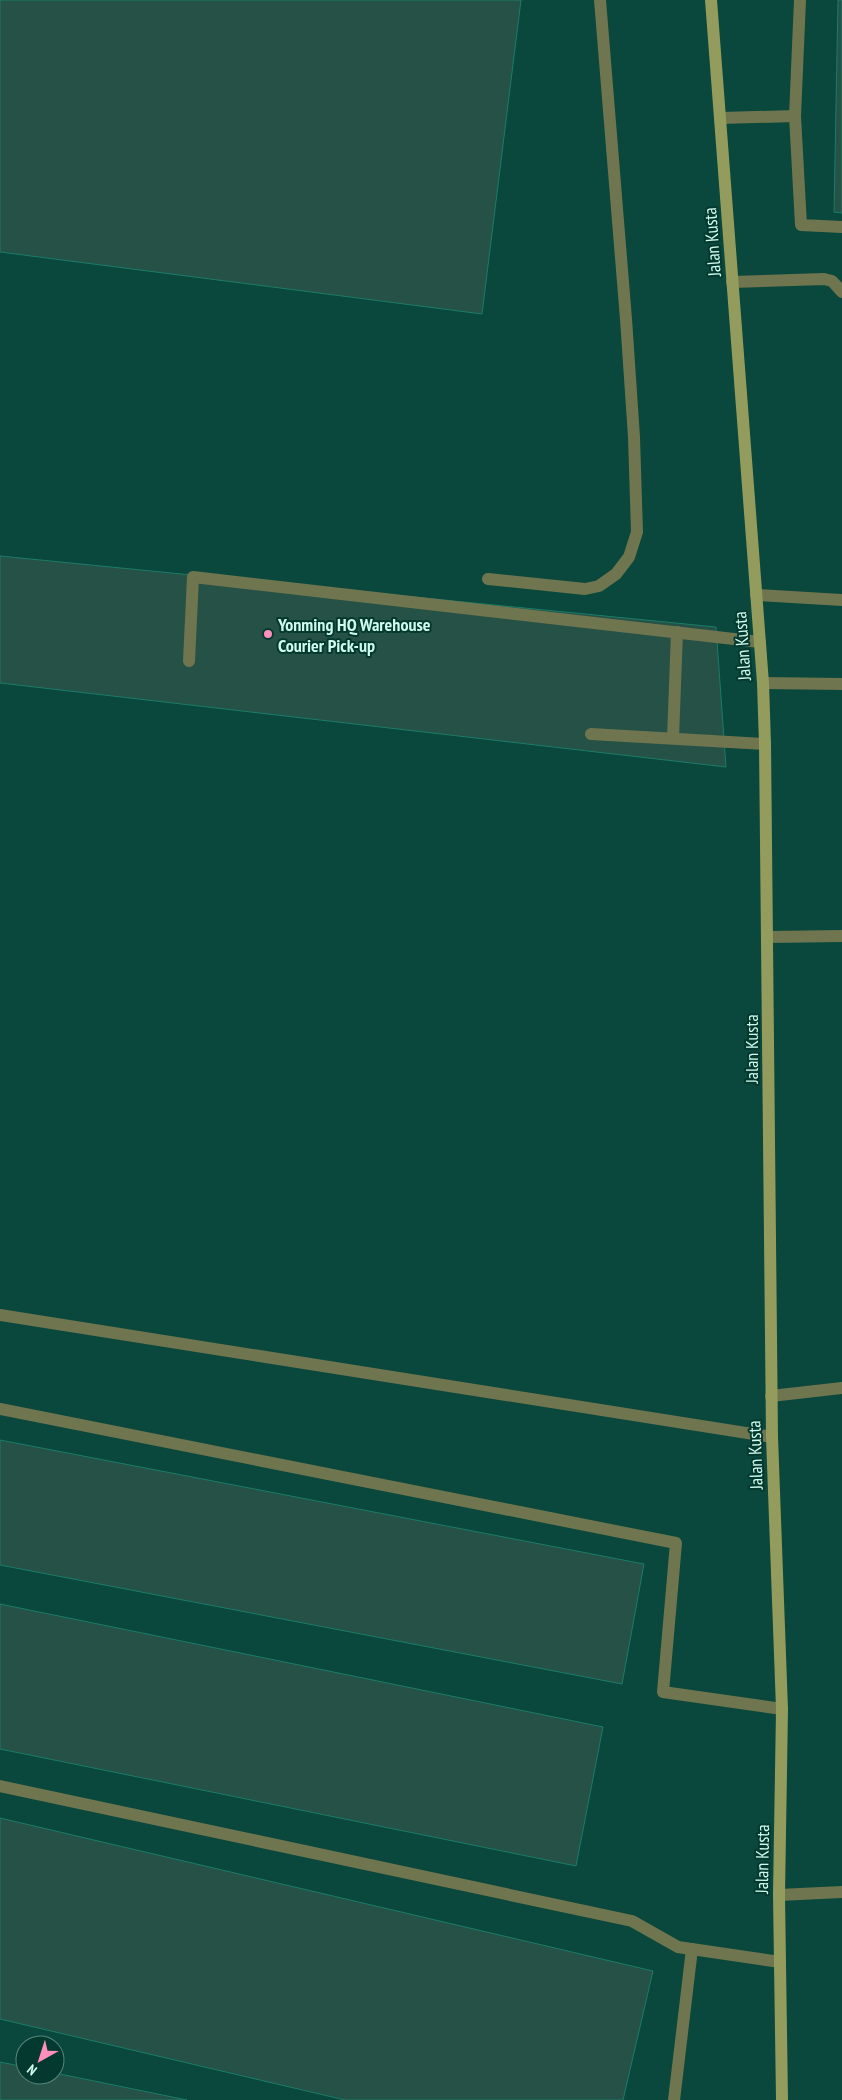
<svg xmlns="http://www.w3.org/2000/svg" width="842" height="2100" viewBox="0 0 842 2100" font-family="'PT Sans Narrow',sans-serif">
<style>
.built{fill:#0a473c;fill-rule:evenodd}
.building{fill:#265146;stroke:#1a7d69}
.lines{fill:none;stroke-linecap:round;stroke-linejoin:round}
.lane{stroke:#6f754e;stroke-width:12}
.secondary{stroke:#939c5c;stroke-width:12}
.poi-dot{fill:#fe8ebb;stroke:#04392f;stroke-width:2}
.labels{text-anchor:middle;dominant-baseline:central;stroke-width:4;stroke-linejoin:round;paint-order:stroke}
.street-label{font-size:18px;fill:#d0faed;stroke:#04392f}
.poi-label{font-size:18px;font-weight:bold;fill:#d0faed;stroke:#04392f;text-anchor:start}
</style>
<rect width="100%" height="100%" fill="#04392f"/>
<path class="built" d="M0 0H842V2100H0ZM25 2045H55V2075H25Z"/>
<g class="building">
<polygon points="0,0 521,0 482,314 0,252"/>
<polygon points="838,0 842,0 842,213 834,212"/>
<polygon points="0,556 716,627 726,767 0,683"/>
<polygon points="0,1440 644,1564 622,1684 0,1565"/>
<polygon points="0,1604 603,1727 576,1866 0,1749"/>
<polygon points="0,1818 653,1971 623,2100 345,2100 0,2019"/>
<polygon points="0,2062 25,2067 25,2075 55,2075 55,2073 187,2100 0,2100"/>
</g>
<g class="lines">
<g class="lane">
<polyline points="795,116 801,225 842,227"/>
<polyline points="721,118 795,116 800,0"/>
<polyline points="732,282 824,279 832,281 842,292"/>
<polyline points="488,579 585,589 599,586 616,574 629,557 637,532 634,437 626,319 600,0"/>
<polyline points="756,595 842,600"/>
<polyline points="189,661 193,577 760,642"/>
<polyline points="763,683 842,684"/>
<polyline points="591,734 765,744"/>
<polyline points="673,738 677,632"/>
<polyline points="768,937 842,936"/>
<polyline points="0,1315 772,1437"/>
<polyline points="771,1396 842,1388"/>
<polyline points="0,1409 676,1543 663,1692 782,1709"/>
<polyline points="0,1786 632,1921 678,1947 780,1962"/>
<polyline points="779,1895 842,1892"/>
<polyline points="674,2100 692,1949"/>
</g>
<polyline class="secondary" points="711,0 763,683 765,744 772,1437 782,1709 779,1895 782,2100"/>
</g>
<circle class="poi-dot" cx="268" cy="634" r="5"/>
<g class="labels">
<g class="street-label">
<text transform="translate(712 242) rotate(-94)">Jalan Kusta</text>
<text transform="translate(742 646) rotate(-94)">Jalan Kusta</text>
<text transform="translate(751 1049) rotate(-90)">Jalan Kusta</text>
<text transform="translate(755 1455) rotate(-92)">Jalan Kusta</text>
<text transform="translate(762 1859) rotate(-89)">Jalan Kusta</text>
</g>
<g class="poi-label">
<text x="278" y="624">Yonming HQ Warehouse<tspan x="278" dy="21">Courier Pick-up</tspan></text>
</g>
</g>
<g transform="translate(40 2060) rotate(219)"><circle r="24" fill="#04392f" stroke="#56867b"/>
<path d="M0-4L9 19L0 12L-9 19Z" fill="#fe8ebb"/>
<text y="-8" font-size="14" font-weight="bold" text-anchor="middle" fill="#d0faed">N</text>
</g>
</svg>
